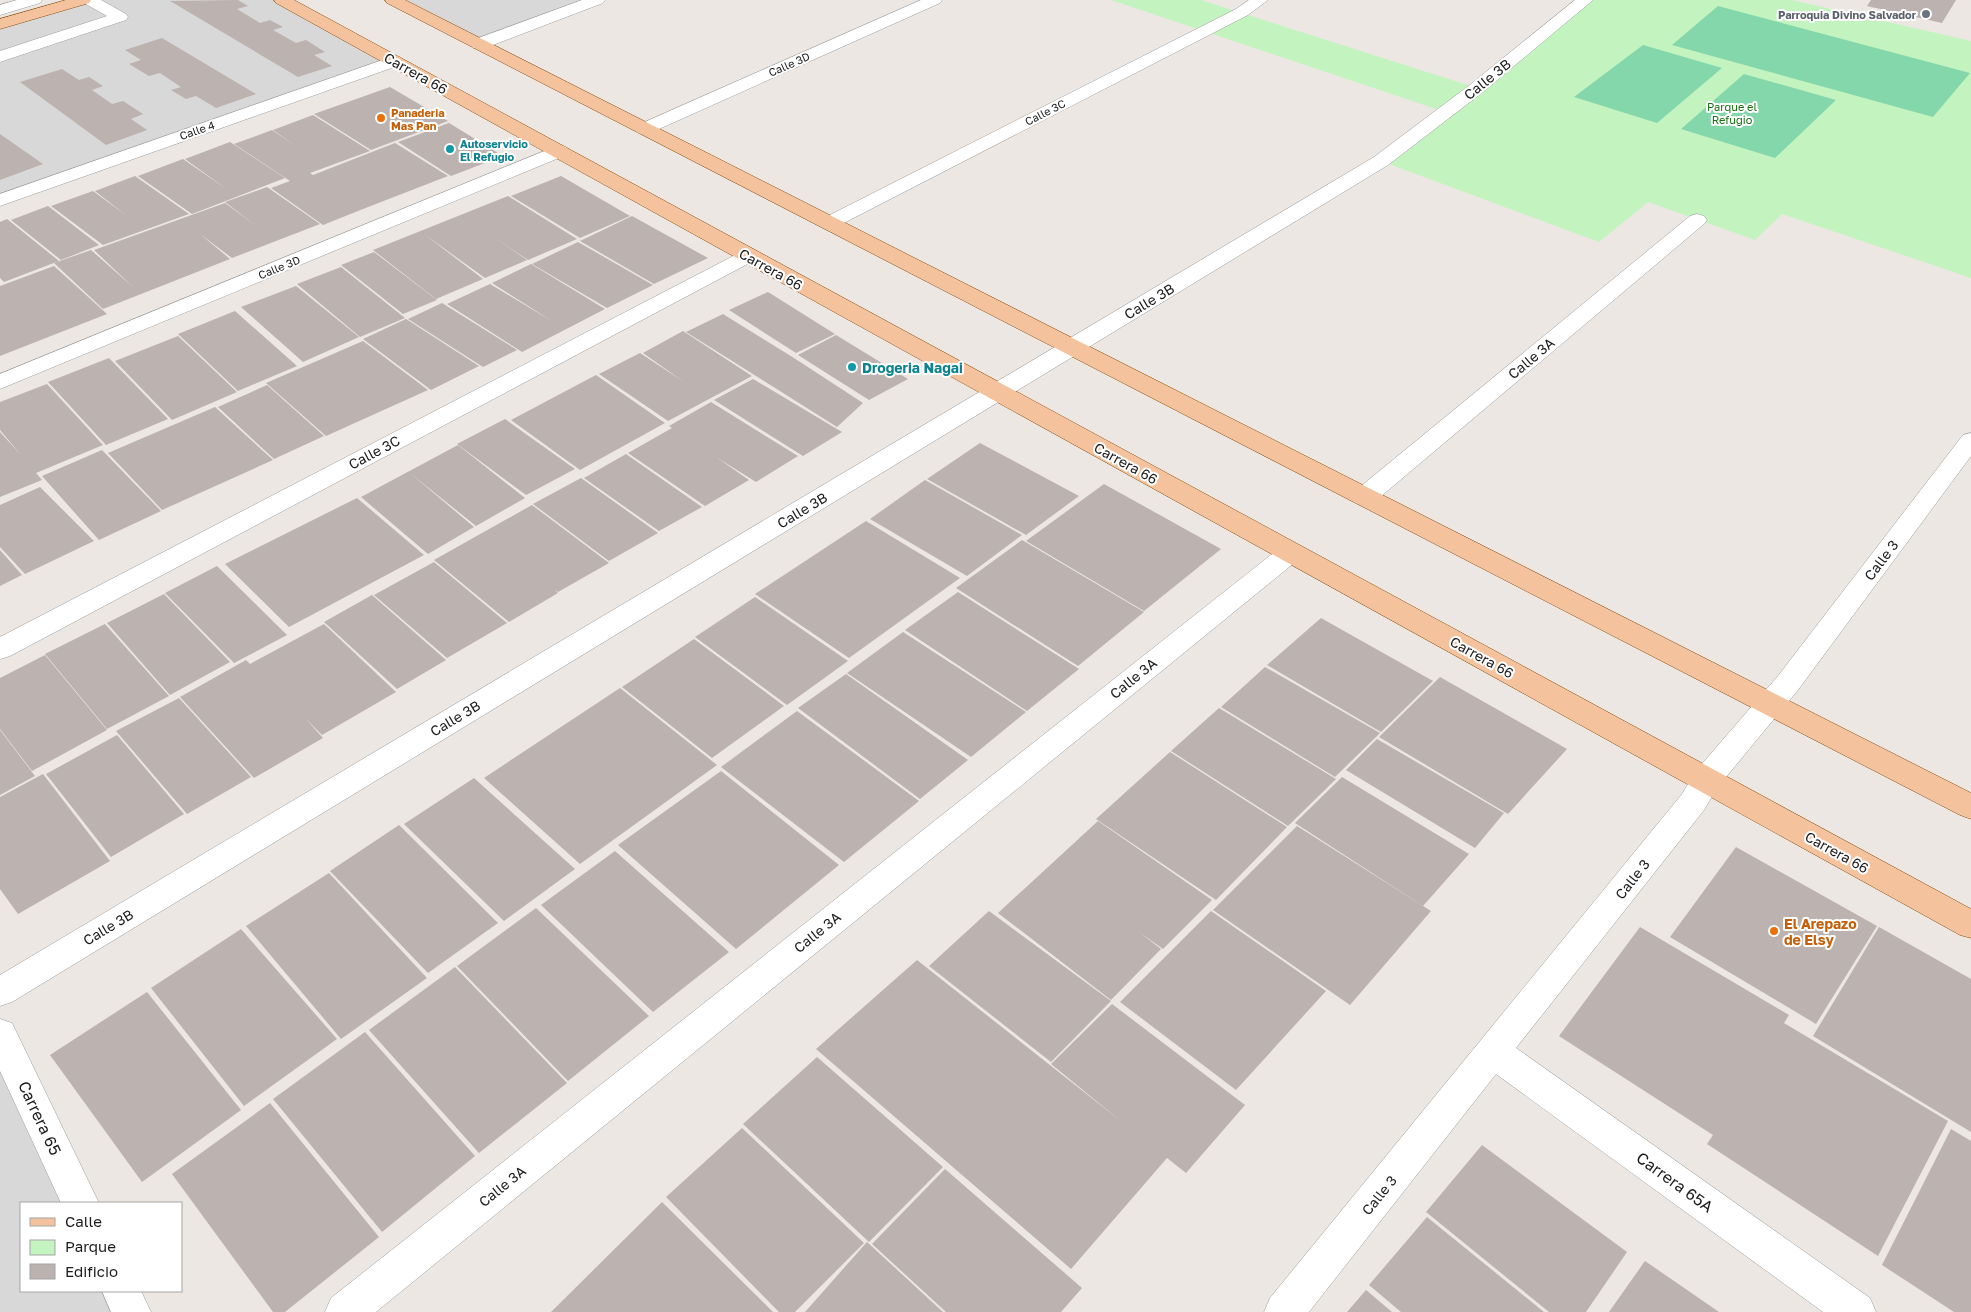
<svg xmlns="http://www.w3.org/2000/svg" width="1971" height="1312" viewBox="0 0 1971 1312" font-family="'Golos Text',sans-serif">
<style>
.residential{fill:#d9d8d8}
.park{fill:#c3f4c0}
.pitch{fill:#84d6ab}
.building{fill:#bcb2af}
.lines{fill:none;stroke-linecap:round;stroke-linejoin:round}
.minor-casing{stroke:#9c9c9c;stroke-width:1}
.major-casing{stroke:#884d0b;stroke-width:1}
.minor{fill:#fff;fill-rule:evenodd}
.major{fill:#f4c39e;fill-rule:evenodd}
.worship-dot{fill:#6b7280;stroke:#fff;stroke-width:2}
.food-dot{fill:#e8710a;stroke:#fff;stroke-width:2}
.culture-dot{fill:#0f9aa8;stroke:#fff;stroke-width:2}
.labels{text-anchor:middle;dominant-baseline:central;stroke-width:4;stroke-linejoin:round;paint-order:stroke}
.far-worship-label{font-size:11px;font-weight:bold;fill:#5b616d;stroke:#fff;text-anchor:end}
.far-street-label{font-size:11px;fill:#1b1b1b;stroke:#fff}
.far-park-label{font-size:11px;fill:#187013;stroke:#fff}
.far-food-label{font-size:11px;font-weight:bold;fill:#c56008;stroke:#fff;text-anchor:start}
.far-culture-label{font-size:11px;font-weight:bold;fill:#0d838f;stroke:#fff;text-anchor:start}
.street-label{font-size:14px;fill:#1b1b1b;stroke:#fff}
.culture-label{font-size:14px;font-weight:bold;fill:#0d838f;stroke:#fff;text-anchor:start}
.food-label{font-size:14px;font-weight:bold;fill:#c56008;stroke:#fff;text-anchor:start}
.near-street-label{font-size:16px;fill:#1b1b1b;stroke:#fff}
</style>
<rect width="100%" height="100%" fill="#ece7e2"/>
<g class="residential">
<polygon points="83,0 282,0 394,61 0,200 0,24"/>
<polygon points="393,0 597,0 479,44"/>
<polygon points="0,1034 80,1203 21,1203 21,1291 121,1291 131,1312 0,1312"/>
</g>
<polygon class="park" points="1111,0 1201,0 1477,88 1585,0 1792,0 1971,41 1971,278 1782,214 1755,240 1648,202 1599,242 1381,161 1445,112"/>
<g class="pitch">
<polygon points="1718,6 1970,73 1933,117 1672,45"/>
<polygon points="1643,45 1722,68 1657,123 1574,97"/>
<polygon points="1744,74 1836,100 1775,158 1681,129"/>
</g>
<g class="building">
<polygon points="238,0 248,6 237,9 260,23 270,20 283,27 273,30 296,43 306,40 325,52 314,55 332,66 298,77 170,1"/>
<polygon points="1871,0 1956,0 1942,23 1867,6"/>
<polygon points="162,38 256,94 216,108 196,96 186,99 171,90 181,87 160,73 149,76 129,64 141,60 125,50"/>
<polygon points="62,69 79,80 89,77 103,86 92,90 112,104 123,101 143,114 131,119 147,130 106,145 20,82"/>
<polygon points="390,87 448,121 371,150 314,114"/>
<polygon points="313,115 370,151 310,173 313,175 395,143 448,176 363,209 328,185 363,209 323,225 271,188 290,181 234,144 272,130 296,146 273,130"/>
<polygon points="449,123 503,156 451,176 398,142"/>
<polygon points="0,134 43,164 0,180"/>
<polygon points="230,142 285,178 192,214 138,176 183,159 228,190 185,159"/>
<polygon points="135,176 189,214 103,245 51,206 93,191 127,216 95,191"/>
<polygon points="561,176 630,216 580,238 511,196"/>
<polygon points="267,187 320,224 232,258 200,234 230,259 103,309 54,263 91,250 134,288 94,250 225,203 259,228 225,202"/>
<polygon points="508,196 577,239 528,260 489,234 527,260 485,278 424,234 483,279 436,299 373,250"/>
<polygon points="48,206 99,245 61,260 11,220"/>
<polygon points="632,216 708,258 654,284 580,241"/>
<polygon points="7,219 59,261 4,282 0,278 0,222"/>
<polygon points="578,242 653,285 607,308 532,264"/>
<polygon points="374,252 437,300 403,314 341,265"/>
<polygon points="531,264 605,309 522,352 447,304 490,284 555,323 492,283"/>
<polygon points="54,266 107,314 0,356 0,286"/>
<polygon points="341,267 405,318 360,337 297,284"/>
<polygon points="296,286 359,337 303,362 241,307"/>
<polygon points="768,292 835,334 796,353 729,310"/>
<polygon points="442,303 517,350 483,367 408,319"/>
<polygon points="235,311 297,366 238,391 178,334"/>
<polygon points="723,314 794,358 863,403 837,427 686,332"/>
<polygon points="406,319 479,366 431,390 363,339"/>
<polygon points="683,331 752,376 668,421 599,374 640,353 684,382 643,353"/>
<polygon points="836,335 908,379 869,400 798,355"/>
<polygon points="178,336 237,392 172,420 115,361"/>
<polygon points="363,341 428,390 326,436 266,383"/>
<polygon points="109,358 168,419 106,445 48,382"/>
<polygon points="596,375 665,423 580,470 511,420"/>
<polygon points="753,379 842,432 803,456 714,400"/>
<polygon points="47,384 103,445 36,473 42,480 0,497 0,432 21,455 0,430 0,402"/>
<polygon points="267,385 324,436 274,459 218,407"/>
<polygon points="711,402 798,456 756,482 716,457 749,480 705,506 628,453 672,428 669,426"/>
<polygon points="215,407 273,460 162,510 108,453"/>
<polygon points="505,419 575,469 526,495 457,444"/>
<polygon points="980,443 1079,496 1026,535 927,479"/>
<polygon points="458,445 525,498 476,526 410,473 474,527 428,554 361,497"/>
<polygon points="102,450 161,511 99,540 42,476"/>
<polygon points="626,454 702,507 659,531 584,478"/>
<polygon points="581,478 658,533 609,561 533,504"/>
<polygon points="925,480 1022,535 967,576 870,519"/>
<polygon points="1104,484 1221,549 1144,611 1026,541"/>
<polygon points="40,487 94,541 25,574 0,547 0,505"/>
<polygon points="357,498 424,555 289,627 225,564"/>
<polygon points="532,505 609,563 558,592 554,589 558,593 509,622 434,560"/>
<polygon points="866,521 960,578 849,658 755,594"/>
<polygon points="1022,540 1144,612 1078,666 956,588"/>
<polygon points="0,550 22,575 0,586"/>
<polygon points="434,562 507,623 447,658 374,595"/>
<polygon points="217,566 287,635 234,663 165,593"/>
<polygon points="958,592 1079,669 1027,711 905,630"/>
<polygon points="164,594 230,662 170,695 107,623"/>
<polygon points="372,595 446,660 397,689 324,622"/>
<polygon points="755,597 848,661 787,705 695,637"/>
<polygon points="1321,618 1433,681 1381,732 1267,665"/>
<polygon points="105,624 169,696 107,729 45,654"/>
<polygon points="324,624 396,692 322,735 305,718 323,738 254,778 180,697 246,660 250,664"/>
<polygon points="903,632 1026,712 971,757 847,673"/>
<polygon points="694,639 784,706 712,758 622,687"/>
<polygon points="45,655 107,730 32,771 0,729 0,678"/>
<polygon points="1265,667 1380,733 1335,777 1221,707"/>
<polygon points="846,674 968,760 920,799 798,708"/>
<polygon points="1440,677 1567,749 1508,814 1379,737"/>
<polygon points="620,688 717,765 580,864 484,778"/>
<polygon points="179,698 251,777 187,814 116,731"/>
<polygon points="1219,708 1336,779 1288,826 1171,751"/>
<polygon points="797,711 919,801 844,862 721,767"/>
<polygon points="0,730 35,776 0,795"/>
<polygon points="117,735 184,814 111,857 46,774"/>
<polygon points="1377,739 1504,813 1475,848 1346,770"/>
<polygon points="1170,752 1287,827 1216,900 1096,819"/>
<polygon points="721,771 839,865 736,949 618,845"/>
<polygon points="43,774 110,861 18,914 0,889 0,797"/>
<polygon points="1342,777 1469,854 1423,906 1295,823"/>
<polygon points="474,778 575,869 504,921 404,824"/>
<polygon points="1098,821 1212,900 1163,949 1139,932 1161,949 1111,1000 998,913"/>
<polygon points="399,825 498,923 428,973 330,871"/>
<polygon points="1297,826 1431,911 1350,1005 1213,910"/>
<polygon points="1736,847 1877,926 1816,1024 1670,937"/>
<polygon points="615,851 729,952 653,1012 541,905"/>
<polygon points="329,873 427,978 341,1039 246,926"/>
<polygon points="536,908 649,1016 568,1081 457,966"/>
<polygon points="989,911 1111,1001 1051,1062 929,966"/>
<polygon points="1211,911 1326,991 1236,1090 1120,1002"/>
<polygon points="1640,927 1789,1015 1784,1023 1948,1121 1878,1256 1707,1144 1713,1135 1559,1036"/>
<polygon points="1879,927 1971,979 1971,1132 1813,1036"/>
<polygon points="241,929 337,1039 244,1106 151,988"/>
<polygon points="917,960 1122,1122 1051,1064 1112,1004 1245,1105 1186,1173 1167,1158 1071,1269 816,1049"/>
<polygon points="455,967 567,1083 479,1153 369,1030"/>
<polygon points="147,992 241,1110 142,1182 50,1055"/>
<polygon points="365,1032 475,1156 382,1232 273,1099"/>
<polygon points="817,1057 943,1167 869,1242 743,1124"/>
<polygon points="270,1103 379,1237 285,1312 273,1312 172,1174"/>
<polygon points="742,1128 864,1243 795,1312 779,1312 666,1197"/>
<polygon points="1951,1129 1971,1141 1971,1312 1954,1312 1882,1265"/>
<polygon points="1482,1145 1627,1252 1586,1312 1549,1312 1426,1212"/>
<polygon points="945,1169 1082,1288 1061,1312 946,1312 872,1244"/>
<polygon points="662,1202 773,1312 551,1312"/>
<polygon points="1427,1217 1544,1312 1401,1312 1369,1285"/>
<polygon points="867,1242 943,1312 805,1312"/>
<polygon points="1645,1261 1719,1312 1609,1312"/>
<polygon points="1366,1290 1392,1312 1347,1312"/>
</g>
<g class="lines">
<defs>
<g id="minor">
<polygon points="17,0 42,0 40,3 0,15 0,5"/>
<polygon points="82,0 101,0 126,14 128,17 126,20 0,62 0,51 107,16 84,3"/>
<polygon points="582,0 605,0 603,3 485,48 473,48 471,44 473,40"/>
<polygon points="921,0 942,0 940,3 650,133 644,134 638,133 635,129 638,125"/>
<polygon points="1249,0 1268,0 1248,15 836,227 829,229 822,227 819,223 822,219 1236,9"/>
<polygon points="1575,0 1593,0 1483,92 1388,165 12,1002 0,1006 0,975 1374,157 1471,84"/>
<polygon points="394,56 400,57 402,61 400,65 0,206 0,194"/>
<polygon points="559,145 566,147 568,151 566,155 0,389 0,374"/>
<polygon points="1697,214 1704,216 1707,220 1704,224 1373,503 1364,505 1355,503 1352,497 1355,491 1690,216"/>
<polygon points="748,250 755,252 758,256 755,260 10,656 0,659 0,637 741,252"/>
<polygon points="1971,433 1971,456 1798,690 1717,788 1704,810 1516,1048 1870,1298 1876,1312 1823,1312 1496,1074 1309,1312 1264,1312 1270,1298 1682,794 1695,772 1778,676 1963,435"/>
<polygon points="1290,545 1299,547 1303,553 1299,559 376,1312 325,1312 331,1298 1281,547"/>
<polygon points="0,1019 12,1023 99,1203 61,1203 0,1071"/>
<polygon points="102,1291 141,1291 151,1312 111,1312"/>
</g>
<g id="major">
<polygon points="66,0 91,0 89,3 0,29 0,19"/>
<polygon points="274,0 294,0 1971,909 1971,938 1960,935 276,3"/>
<polygon points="385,0 405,0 1971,793 1971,819 1960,815 387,3"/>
</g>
</defs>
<use href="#minor" class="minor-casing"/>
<use href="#major" class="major-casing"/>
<use href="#minor" class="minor"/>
<use href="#major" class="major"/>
</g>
<circle class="worship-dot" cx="1926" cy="14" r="5"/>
<g class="food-dot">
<circle cx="381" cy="118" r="5"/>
<circle cx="1774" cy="931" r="5"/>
</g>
<g class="culture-dot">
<circle cx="450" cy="149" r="5"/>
<circle cx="852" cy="367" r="5"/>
</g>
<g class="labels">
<g class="far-worship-label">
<text x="1916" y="14">Parroquia Divino Salvador</text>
</g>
<g class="far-street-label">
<text transform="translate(789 64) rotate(-24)">Calle 3D</text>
<text transform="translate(1045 112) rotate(-27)">Calle 3C</text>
<text transform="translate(197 130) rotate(-19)">Calle 4</text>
<text transform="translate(279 267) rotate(-22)">Calle 3D</text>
</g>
<g class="far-park-label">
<text x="1732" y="106">Parque el<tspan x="1732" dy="13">Refugio</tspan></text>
</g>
<g class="far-food-label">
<text x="391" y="112">Panaderia<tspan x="391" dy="13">Mas Pan</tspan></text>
</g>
<g class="far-culture-label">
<text x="460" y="143">Autoservicio<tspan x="460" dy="13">El Refugio</tspan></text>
</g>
<g class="street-label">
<text transform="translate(416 73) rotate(29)">Carrera 66</text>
<text transform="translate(1487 79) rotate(-39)">Calle 3B</text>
<text transform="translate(771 269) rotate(29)">Carrera 66</text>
<text transform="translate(1149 301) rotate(-31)">Calle 3B</text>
<text transform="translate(1531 358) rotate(-40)">Calle 3A</text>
<text transform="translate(374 452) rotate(-28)">Calle 3C</text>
<text transform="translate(1126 463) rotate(29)">Carrera 66</text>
<text transform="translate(802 510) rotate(-31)">Calle 3B</text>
<text transform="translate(1881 560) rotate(-53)">Calle 3</text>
<text transform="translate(1482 657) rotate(29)">Carrera 66</text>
<text transform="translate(1133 678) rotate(-39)">Calle 3A</text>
<text transform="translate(455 718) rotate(-31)">Calle 3B</text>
<text transform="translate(1837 852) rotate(29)">Carrera 66</text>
<text transform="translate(1632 879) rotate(-52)">Calle 3</text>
<text transform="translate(108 927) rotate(-31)">Calle 3B</text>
<text transform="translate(817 932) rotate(-39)">Calle 3A</text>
<text transform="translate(502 1186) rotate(-39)">Calle 3A</text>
<text transform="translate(1379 1195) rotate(-51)">Calle 3</text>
</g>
<g class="culture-label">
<text x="862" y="367">Drogeria Nagai</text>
</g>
<g class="food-label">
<text x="1784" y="923">El Arepazo<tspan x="1784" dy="16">de Elsy</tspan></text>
</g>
<g class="near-street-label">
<text transform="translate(40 1118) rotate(65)">Carrera 65</text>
<text transform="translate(1675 1182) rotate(36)">Carrera 65A</text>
</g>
</g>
<rect x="20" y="1202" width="162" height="90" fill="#ffffff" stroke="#a4a4a4"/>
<rect x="30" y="1218" width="25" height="8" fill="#f4c39e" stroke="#a4a4a4"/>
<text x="65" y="1227" font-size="15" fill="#1b1b1b">Calle</text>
<rect x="30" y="1240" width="25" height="15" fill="#c3f4c0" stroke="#a4a4a4"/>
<text x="65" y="1252" font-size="15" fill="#1b1b1b">Parque</text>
<rect x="30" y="1264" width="25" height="15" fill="#bcb2af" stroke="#a4a4a4"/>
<text x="65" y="1277" font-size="15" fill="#1b1b1b">Edificio</text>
</svg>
